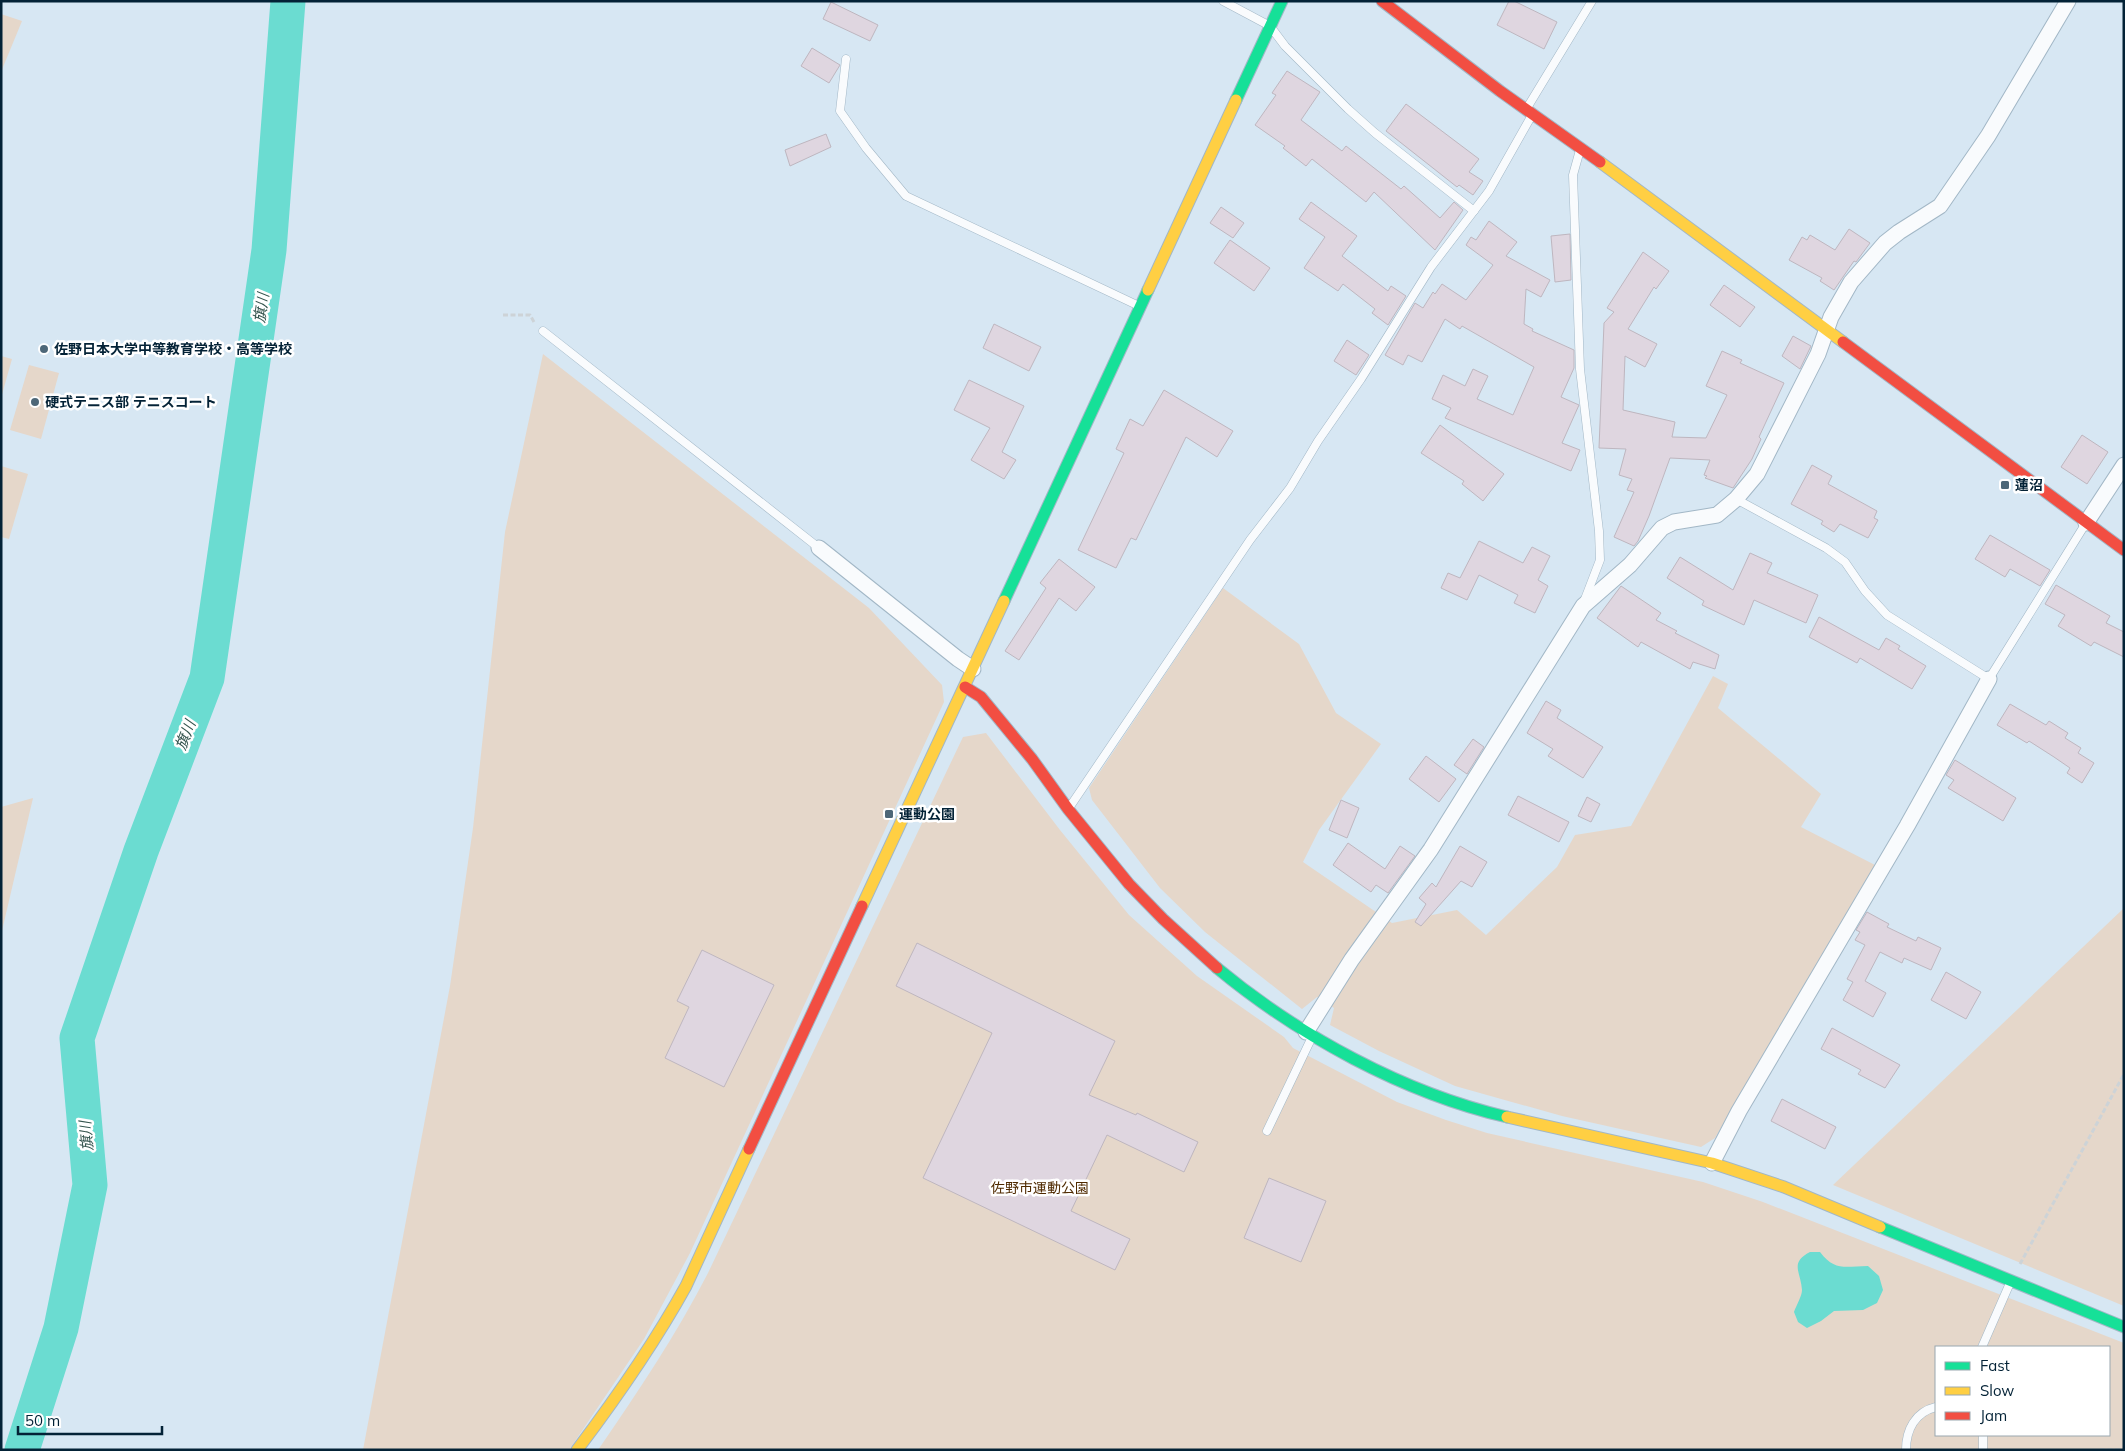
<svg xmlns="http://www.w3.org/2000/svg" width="2125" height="1451" viewBox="0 0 2125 1451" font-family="Mulish,'Noto Sans JP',sans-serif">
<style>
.green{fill:#e5d7ca;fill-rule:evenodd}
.water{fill:#6bdcd1}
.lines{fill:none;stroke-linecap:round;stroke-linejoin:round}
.river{stroke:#6bdcd1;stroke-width:35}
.building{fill:#dfd6e0;stroke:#beb6bf}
.lane-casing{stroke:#a2b7c6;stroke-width:9}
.street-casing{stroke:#a2b7c6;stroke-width:17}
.fast-casing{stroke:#a2b7c6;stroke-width:13}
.slow-casing{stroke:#a2b7c6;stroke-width:13}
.jam-casing{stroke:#a2b7c6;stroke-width:13}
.path{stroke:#cdd3d7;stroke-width:3;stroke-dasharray:5 2.5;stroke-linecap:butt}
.lane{stroke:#f9fbfd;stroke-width:8}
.street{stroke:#f9fbfd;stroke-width:15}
.fast{stroke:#16e098;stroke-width:11}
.slow{stroke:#ffcf43;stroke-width:11}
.jam{stroke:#f24e42;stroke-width:11}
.poi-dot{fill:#4d6778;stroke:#fff;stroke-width:2}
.labels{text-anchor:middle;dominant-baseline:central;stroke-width:5;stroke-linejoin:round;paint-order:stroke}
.poi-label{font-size:14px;font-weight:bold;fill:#032236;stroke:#fff;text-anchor:start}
.park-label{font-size:14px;fill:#4f2a00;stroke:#fff}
.water-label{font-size:15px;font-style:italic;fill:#33534d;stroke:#fff}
</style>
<rect width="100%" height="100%" fill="#d7e7f3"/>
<g class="green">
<polygon points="1,14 22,21 1,72"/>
<polygon points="543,354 869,608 942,685 944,702 690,1253 644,1339 569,1450 363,1450 450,986 473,828 505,532"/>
<polygon points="1,356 12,359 1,398"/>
<polygon points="29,365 59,373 41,439 10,430"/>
<polygon points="1,466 28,474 9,539 1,537"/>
<polygon points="1223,588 1299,644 1336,713 1381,744 1319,830 1303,862 1392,923 1457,910 1486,935 1557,867 1575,835 1631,826 1713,676 1728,684 1718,708 1821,794 1801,827 1875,865 1715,1138 1701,1147 1562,1116 1455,1086 1379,1051 1330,1025 1334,1008 1317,997 1302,1009 1205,932 1160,888 1092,800 1089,788"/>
<path d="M986 733 1060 830 1129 915 1197 976 1284 1037 1293 1048 1397 1102 1446 1120 1487 1133 1703 1182 1763 1202 2124 1343V1450H598C638 1392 676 1335 708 1273L963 737ZM1936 1347H2109V1435H1936Z"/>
<polygon points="33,798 1,935 1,807"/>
<polygon points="2124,908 2124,1306 1833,1185"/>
</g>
<path class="water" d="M1810 1252H1820C1835 1272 1846 1266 1868 1266L1879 1276 1883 1290 1877 1303 1863 1310 1834 1311 1821 1321 1807 1328 1798 1322 1794 1312C1796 1306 1802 1296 1802 1290 1801 1272 1789 1263 1810 1252Z"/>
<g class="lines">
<polyline class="river" points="22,1450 61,1328 90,1185 77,1038 141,851 207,678 269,250 288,1"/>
</g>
<g class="building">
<polygon points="1509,1 1514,1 1557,22 1544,49 1497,25"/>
<polygon points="831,2 878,25 870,41 823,19"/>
<polygon points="812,48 840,65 829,83 801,66"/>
<polygon points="1287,71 1320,92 1301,120 1342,151 1346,146 1401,189 1404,186 1440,218 1454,202 1463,210 1435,250 1374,192 1366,202 1312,159 1306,166 1283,148 1285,146 1255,125 1276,95 1272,93"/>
<polygon points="1406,104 1479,159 1469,172 1483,181 1473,195 1459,185 1457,187 1386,131"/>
<polygon points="826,134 831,147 790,166 785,150"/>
<polygon points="1311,202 1357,236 1342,256 1388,291 1391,286 1406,296 1388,325 1372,313 1375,309 1343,284 1338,291 1304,268 1325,237 1299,219"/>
<polygon points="1221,207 1244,223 1233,238 1210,223"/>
<polygon points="1489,221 1517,242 1506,256 1550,280 1541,297 1526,289 1524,324 1533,329 1532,331 1574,350 1574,368 1561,397 1579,405 1562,443 1580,450 1571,471 1445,418 1451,408 1432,399 1443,375 1465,386 1473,369 1488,376 1477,399 1513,415 1534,367 1462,326 1460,329 1445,319 1422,362 1408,355 1403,365 1385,355 1415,303 1423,308 1433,292 1435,294 1442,284 1466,300 1493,265 1466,245 1471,237 1476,240"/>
<polygon points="1849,229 1870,243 1856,262 1854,261 1834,290 1820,281 1822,278 1789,260 1802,237 1807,240 1810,235 1835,250"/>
<polygon points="1570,234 1571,280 1555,282 1551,236"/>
<polygon points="1230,240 1270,268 1254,291 1214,263"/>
<polygon points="1643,252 1669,271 1656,289 1654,287 1628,329 1657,344 1645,367 1625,356 1623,410 1675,422 1672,437 1706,438 1727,395 1706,386 1722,351 1742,360 1740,363 1784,383 1759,437 1761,439 1752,459 1733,488 1705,478 1707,476 1704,475 1710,460 1670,458 1649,516 1638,541 1634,546 1614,537 1634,492 1627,490 1632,479 1619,475 1626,449 1599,448 1604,323 1614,312 1607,308"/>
<polygon points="1724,285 1755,307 1740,327 1710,305"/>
<polygon points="994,324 1041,347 1029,371 983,348"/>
<polygon points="1793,336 1811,346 1800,369 1782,356"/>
<polygon points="1347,340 1369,355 1356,375 1334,361"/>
<polygon points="969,380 1024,406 1002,452 1016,460 1004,479 971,460 990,428 954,410"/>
<polygon points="1164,390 1233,431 1217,457 1186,437 1136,540 1131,538 1116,568 1078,550 1124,453 1116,449 1130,419 1143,426"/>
<polygon points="1440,425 1504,474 1483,501 1462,484 1464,481 1421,453"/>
<polygon points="2082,435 2108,452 2087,484 2061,467"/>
<polygon points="1812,465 1832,476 1828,484 1877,511 1874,518 1878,520 1868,538 1840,524 1834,532 1821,524 1823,521 1791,504"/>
<polygon points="1990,535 2050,570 2040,586 2010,569 2005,577 1975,559"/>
<polygon points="1479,541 1523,563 1532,547 1550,556 1538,580 1548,586 1535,613 1514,603 1518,595 1479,575 1467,600 1441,588 1448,573 1460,578"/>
<polygon points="1750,553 1772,563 1767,573 1818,595 1806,623 1754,600 1744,625 1702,605 1704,601 1667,578 1680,557 1733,590"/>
<polygon points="1059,559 1095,587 1076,611 1059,598 1019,660 1005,651 1046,588 1040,583"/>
<polygon points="2056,585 2110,616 2106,623 2124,632 2124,657 2094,642 2091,646 2058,626 2065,615 2045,604"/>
<polygon points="1621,586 1661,613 1656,620 1677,631 1675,633 1719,655 1715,669 1693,662 1690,669 1641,642 1638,647 1597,618"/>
<polygon points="1819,617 1879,650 1886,638 1900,646 1898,649 1926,666 1912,689 1860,658 1857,663 1809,637"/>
<polygon points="1546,701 1561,710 1557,718 1603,747 1583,778 1548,756 1553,749 1527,733"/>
<polygon points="2010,704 2046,725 2049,721 2068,733 2065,738 2081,748 2078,753 2094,763 2082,783 2067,773 2070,768 2054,757 2029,741 2027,743 1997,725"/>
<polygon points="1473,739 1484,747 1467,774 1454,765"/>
<polygon points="1426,756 1456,779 1439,802 1409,779"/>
<polygon points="1955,760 2016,798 2003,821 1948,788 1954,780 1946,775"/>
<polygon points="1518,796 1569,822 1559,842 1508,815"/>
<polygon points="1587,797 1600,804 1591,822 1578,816"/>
<polygon points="1341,800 1359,808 1347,838 1329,830"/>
<polygon points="1348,843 1385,869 1400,846 1415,856 1388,893 1376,885 1371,892 1333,865"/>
<polygon points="1460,846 1487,862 1472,887 1461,881 1421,926 1415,922 1426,904 1419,898 1432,883 1436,887"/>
<polygon points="1867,912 1889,924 1887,927 1916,941 1918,937 1941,948 1931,970 1904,958 1902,963 1880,952 1865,981 1886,993 1873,1017 1843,1000 1853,982 1847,979 1865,945 1855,940 1860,932 1856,930"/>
<polygon points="917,943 1115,1041 1089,1095 1136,1115 1137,1113 1198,1142 1184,1172 1107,1135 1071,1211 1130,1239 1115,1270 923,1178 992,1033 896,986"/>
<polygon points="702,950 774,985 724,1087 665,1058 689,1007 677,1001"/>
<polygon points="1946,972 1981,992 1966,1019 1931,1000"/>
<polygon points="1832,1028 1900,1065 1885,1088 1858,1074 1861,1070 1821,1049"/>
<polygon points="1782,1099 1836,1127 1825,1149 1771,1121"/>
<polygon points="1269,1178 1326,1201 1301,1262 1244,1238"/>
</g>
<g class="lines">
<defs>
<g id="lane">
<polyline points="1223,1 1270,26 1285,46 1348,109 1375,133 1474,211"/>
<polyline points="846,59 840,111 866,148 906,196 1139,306"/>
<polyline points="1527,108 1592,1"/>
<polyline points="1580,150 1573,175 1580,369 1599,531 1600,560 1585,599"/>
<polyline points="543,331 819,548"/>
<polyline points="1736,499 1826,548 1845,562 1865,591 1887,615 1989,679 2086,523"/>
<polyline points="1069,808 1250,540 1290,488 1318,441 1361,379 1431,267 1489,191 1532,115"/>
<polyline points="1267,1131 1312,1037"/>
<polyline points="1982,1347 2010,1283"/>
<polyline points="1983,1435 1983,1450"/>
<path d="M1906 1450C1906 1430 1915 1412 1936 1407"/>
</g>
<g id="street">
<polyline points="2086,523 2124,465"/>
<polyline points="819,548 958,659 973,669"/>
<polyline points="1306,1032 1352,959 1431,849 1583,606 1630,565 1662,528 1674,522 1717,515 1736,499 1757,474 1818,354 1831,317 1851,282 1885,243 1899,232 1940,206 1988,136 2068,1"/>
<polyline points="1712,1163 1739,1111 1907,826 1989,679"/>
</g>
<g id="fast">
<polyline points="1236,100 1282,1"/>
<polyline points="1004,601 1148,290"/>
<path d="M1217 968C1298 1035 1403 1093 1507 1117"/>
<polyline points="1880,1227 2124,1327"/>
</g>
<g id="slow">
<polyline points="1600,162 1843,342"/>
<polyline points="1148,290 1236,100"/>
<polyline points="862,906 1004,601"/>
<polyline points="1507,1117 1712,1163 1784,1187 1880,1227"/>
<path d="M577 1450C617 1397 654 1344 686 1286L749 1149"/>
</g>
<g id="jam">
<polyline points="1382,1 1500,91 1600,162"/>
<polyline points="1843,342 2124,550"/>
<polyline points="965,687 981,697 1032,759 1068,809 1129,884 1163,919 1217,968"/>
<polyline points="749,1149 862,906"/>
</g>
</defs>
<use href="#lane" class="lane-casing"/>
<use href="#street" class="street-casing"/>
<use href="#fast" class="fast-casing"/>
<use href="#slow" class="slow-casing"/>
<use href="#jam" class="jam-casing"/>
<g class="path">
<polyline points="503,315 530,315 534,322"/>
<polyline points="2020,1264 2124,1074"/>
<polyline points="2100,1450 2120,1450"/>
</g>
<use href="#lane" class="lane"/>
<use href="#street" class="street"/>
<use href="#fast" class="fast"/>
<use href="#slow" class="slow"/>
<use href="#jam" class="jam"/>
</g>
<g class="poi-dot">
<circle cx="44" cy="349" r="5"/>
<circle cx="35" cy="402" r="5"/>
<rect x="2000" y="480" width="10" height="10" rx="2.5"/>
<rect x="884" y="809" width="10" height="10" rx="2.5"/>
</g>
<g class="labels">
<g class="poi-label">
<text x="54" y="349">佐野日本大学中等教育学校・高等学校</text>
<text x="45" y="402">硬式テニス部 テニスコート</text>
<text x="2015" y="485">蓮沼</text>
<text x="899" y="814">運動公園</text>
</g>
<g class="park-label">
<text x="1040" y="1188">佐野市運動公園</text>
</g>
<g class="water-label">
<text transform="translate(261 308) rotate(-82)">旗川</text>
<text transform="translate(185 735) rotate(-69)">旗川</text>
<text transform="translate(86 1136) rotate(-95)">旗川</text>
</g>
</g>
<rect width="2125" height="1451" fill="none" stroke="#032236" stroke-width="5"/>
<rect x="1935" y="1346" width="175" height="90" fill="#ffffff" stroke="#9aa7af"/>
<rect x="1945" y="1362" width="25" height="8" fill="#16e098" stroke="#9aa7af"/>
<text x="1980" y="1371" font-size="15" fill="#032236">Fast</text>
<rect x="1945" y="1387" width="25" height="8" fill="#ffcf43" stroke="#9aa7af"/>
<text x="1980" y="1396" font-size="15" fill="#032236">Slow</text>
<rect x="1945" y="1412" width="25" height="8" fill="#f24e42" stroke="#9aa7af"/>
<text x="1980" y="1421" font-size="15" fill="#032236">Jam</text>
<path d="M18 1426v8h144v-8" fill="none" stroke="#032236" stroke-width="2.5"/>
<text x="25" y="1426" font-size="15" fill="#032236" stroke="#ffffff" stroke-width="4" paint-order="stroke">50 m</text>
</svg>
